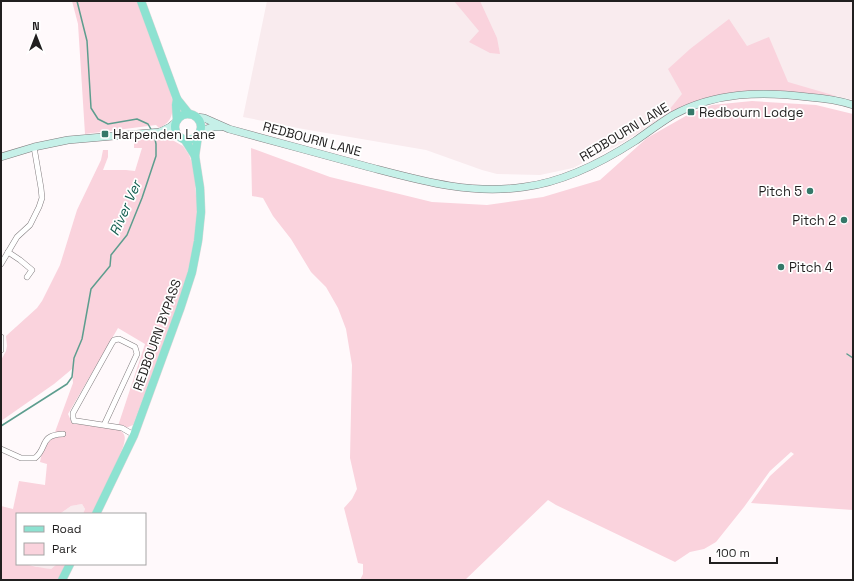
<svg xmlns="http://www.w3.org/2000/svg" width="854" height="581" viewBox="0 0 854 581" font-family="'Space Grotesk',sans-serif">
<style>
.built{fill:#f9ebee}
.green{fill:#fad3dd}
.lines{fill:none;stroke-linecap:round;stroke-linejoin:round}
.stream{stroke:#5d9d8e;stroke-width:1.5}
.street-casing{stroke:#817c7e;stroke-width:6}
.secondary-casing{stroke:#817c7e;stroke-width:8}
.primary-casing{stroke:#d7d7d7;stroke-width:9}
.street{stroke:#fff;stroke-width:5}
.secondary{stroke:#c6f0e8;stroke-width:7}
.primary{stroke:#8de2d1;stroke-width:8}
.poi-dot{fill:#357869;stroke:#fff;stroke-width:1.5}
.labels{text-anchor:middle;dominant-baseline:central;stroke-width:3.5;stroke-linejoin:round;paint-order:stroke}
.poi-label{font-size:13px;fill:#211f1f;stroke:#fff;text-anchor:start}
.street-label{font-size:13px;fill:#211f1f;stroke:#fff}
.water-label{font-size:14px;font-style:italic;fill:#145f51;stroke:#fff}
</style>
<rect width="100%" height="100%" fill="#fff9fb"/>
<g class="built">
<polygon points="267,1 853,1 853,100 836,96 746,91 708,97 665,116 624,142 573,168 540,175 497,174 482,170 426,150 303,129 243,117"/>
<polygon points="82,504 85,509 83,514 56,514 61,513 71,506"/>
<polygon points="30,564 57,564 51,569 43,569"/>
</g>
<g class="green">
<path d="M72 1H138C144 19 151 38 158 56 163 72 176 97 172 113 171 121 165 125 159 128L156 125 85 134 78 24Z"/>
<polygon points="454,1 480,1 497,38 500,54 490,53 469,42 479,31"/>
<polygon points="729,19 747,46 769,37 788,82 836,96 746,91 708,97 664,116 682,94 668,69 690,49"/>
<polygon points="752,101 816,105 853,114 853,510 751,503 770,476 794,454 791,452 770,471 744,507 716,542 704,549 690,552 675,562 556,505 548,500 465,580 360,580 363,574 363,564 358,563 344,508 352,499 357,489 350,458 352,365 346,329 338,308 326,287 311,272 291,239 273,216 263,198 252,196 251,148 330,177 432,202 487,205 543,197 600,180 647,138 691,113 712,105"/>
<path d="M153 137 174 141 183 146 189 155 194 168 197 210 195 241 183 291 133 425 126 428 118 426 145 344 118 328 68 414 72 423 119 430C127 434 125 440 123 447L105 491 93 514H83L85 509 82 504 71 506 61 513 56 514H17V564C29 564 39 568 51 569L57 564H68L59 580H1V506L13 509 19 481 45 485 47 464 40 462 43 447 49 439 58 437 55 432 73 383 72 369 54 384 1 421V360L6 351 7 346 6 336 37 308 42 301 60 265 77 210 101 160 103 150H108V157L103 170H126L135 171 142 148H134V139Z"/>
</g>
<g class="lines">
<g class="stream">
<polyline points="77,1 87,41 91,108 98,119 108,124 137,119 148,124 152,131"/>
<polyline points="847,354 853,358"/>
<polyline points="1,426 67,384 72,377 74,358 82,339 91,289 110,266 111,255 127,235 142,198 156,156 156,144 154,134"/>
</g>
<defs>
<g id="street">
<polyline points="8,252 20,260 32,270 27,277"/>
<polyline points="1,264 17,237 30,225 39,207 42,198 41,188 34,147"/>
<polyline points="1,337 1,350"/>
<polyline points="104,425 137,354 135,347 119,339 114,340 112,343 73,413 73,417 74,421 77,421 122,428 134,435"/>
<path d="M1 449 21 458H35C48 448 39 435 63 434"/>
</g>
<g id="secondary">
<path d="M197 117 204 118 229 129C274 141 320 154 365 166 419 180 468 195 524 187 564 182 601 163 635 141 648 132 660 123 673 115 715 92 762 91 808 97 823 98 838 100 853 105"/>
<polyline points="201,131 212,127 221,127"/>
<polyline points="160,132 172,136 179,136"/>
<polyline points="1,157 34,147 68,140 160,132 170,127 176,122"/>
</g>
<g id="primary">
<polyline points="141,1 177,99 189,114"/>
<circle cx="188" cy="127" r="13"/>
<polyline points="177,120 176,105 177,99"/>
<polyline points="185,140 195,156"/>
<polyline points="96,514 134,435 180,309 192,272 198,241 201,212 200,188 195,156 198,136"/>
<polyline points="62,580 70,564"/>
</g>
</defs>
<use href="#street" class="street-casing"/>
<use href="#secondary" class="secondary-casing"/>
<use href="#primary" class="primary-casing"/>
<use href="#street" class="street"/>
<use href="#secondary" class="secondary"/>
<use href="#primary" class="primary"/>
</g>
<g class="poi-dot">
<rect x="687" y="108" width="8" height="8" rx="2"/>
<rect x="101" y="130" width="8" height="8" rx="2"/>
<circle cx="810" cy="191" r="4"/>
<circle cx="844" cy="220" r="4"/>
<circle cx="781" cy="267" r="4"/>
</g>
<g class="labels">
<g class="poi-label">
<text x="699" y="112">Redbourn Lodge</text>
<text x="113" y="134">Harpenden Lane</text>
<text x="802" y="191" text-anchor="end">Pitch 5</text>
<text x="836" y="220" text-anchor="end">Pitch 2</text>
<text x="789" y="267">Pitch 4</text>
</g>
<g class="street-label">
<text transform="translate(624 132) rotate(-31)">REDBOURN LANE</text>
<text transform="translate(312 139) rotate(15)">REDBOURN LANE</text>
<text transform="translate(157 335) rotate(-70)">REDBOURN BYPASS</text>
</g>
<g class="water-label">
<text transform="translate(125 208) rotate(-66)">River Ver</text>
</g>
</g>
<rect width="854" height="581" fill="none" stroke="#211f1f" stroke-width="4"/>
<rect x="16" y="513" width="130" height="52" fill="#ffffff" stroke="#a6a5a5"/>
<rect x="24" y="526" width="20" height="6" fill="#8de2d1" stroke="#a6a5a5"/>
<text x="52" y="533" font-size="12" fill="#211f1f">Road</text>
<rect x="24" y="543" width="20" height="12" fill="#fad3dd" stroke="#a6a5a5"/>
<text x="52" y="553" font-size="12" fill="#211f1f">Park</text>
<g transform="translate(36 36)" stroke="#ffffff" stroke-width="3" paint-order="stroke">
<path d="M0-3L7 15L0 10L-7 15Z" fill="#211f1f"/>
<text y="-6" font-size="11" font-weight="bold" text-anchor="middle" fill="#211f1f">N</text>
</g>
<path d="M710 557v6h67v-6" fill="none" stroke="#211f1f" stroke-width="2"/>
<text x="716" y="557" font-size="12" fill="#211f1f" stroke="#ffffff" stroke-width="3" paint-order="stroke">100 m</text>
</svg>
